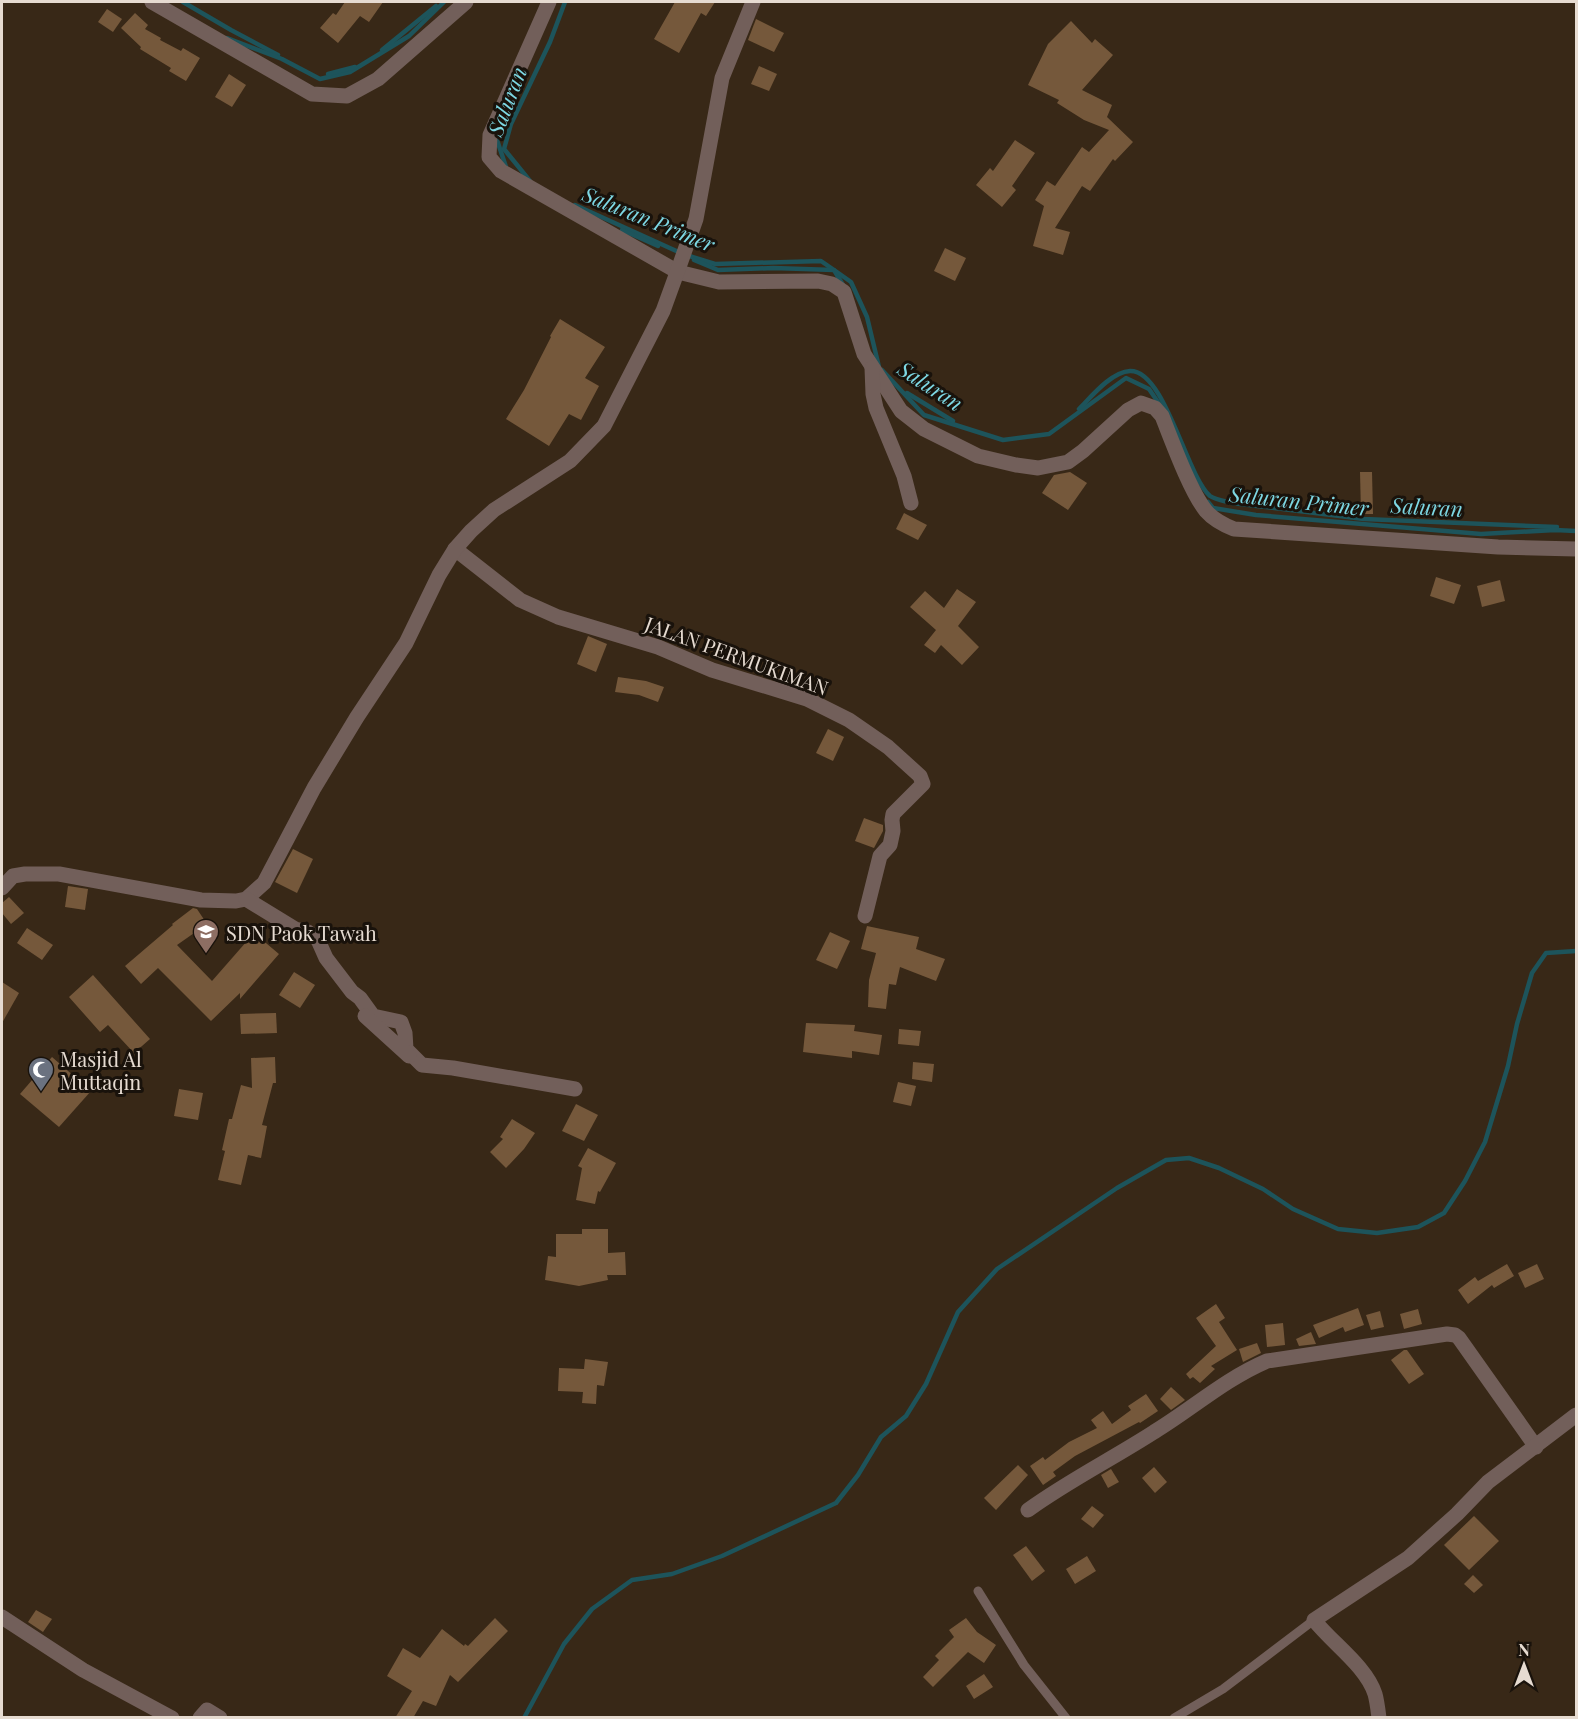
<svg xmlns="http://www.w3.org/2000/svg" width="1578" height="1719" viewBox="0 0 1578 1719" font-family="'Playfair Display',serif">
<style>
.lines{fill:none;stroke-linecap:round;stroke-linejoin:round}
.stream{stroke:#1d545b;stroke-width:4.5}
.building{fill:#75583b}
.lane{stroke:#725f5a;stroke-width:9}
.street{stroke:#725f5a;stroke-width:15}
.labels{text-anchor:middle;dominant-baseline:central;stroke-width:6;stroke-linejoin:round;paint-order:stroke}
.street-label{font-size:20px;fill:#e6dbd1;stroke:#19120b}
.poi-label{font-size:20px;fill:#e6dbd1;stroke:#19120b;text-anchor:start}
.water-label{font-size:21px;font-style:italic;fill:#7dd7e3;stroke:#19120b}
</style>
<rect width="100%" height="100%" fill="#382817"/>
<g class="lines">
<g class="stream">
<polyline points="183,2 231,30 278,55"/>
<polyline points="227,38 282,59 320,79 350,72 409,36 444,2"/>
<polyline points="382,50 436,6"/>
<polyline points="328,74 355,67"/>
<polyline points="507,170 497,140 512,103"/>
<polyline points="530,181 504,149 511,124 550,42 565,2"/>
<polyline points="575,205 683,254 715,264 821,261 834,270 843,285"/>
<polyline points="622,230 658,246"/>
<polyline points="694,260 718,270 773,268 834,270 851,282 867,317 879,367"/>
<polyline points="882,370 924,415 1003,440 1049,434 1126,378 1149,389 1160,405"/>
<polyline points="907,393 953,421"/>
<path d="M1079 409C1091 397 1111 372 1130 371 1165 370 1186 475 1210 496 1216 500 1225 501 1232 503L1364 519 1557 527"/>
<polyline points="1208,502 1213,508 1256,515 1481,534 1555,530 1576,531"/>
<polyline points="524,1718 564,1644 592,1609 632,1580 672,1574 722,1556 836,1503 858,1475 881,1437 906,1416 926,1384 958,1312 997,1269 1117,1188 1166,1160 1189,1158 1219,1168 1263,1189 1293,1209 1338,1229 1377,1233 1418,1227 1444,1213 1465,1181 1485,1142 1508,1066 1517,1024 1532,973 1546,953 1576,951"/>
</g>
</g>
<g class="building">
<polygon points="345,2 383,2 369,22 360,16 338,43 320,28 333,13 336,15"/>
<polygon points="675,2 715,2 706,16 701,13 679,53 654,39"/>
<polygon points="107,9 122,19 113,32 98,22"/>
<polygon points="135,13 148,25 145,29 161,38 160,40 181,51 183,48 200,58 186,81 169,71 171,68 140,49 141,47 121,28"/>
<polygon points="756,19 784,33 774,52 748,40"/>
<polygon points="1071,21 1092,43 1095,39 1113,55 1082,90 1112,105 1107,117 1133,142 1115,161 1113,159 1090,191 1082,186 1055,228 1070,232 1063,255 1033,246 1044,206 1035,200 1047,181 1055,186 1082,147 1089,152 1109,130 1084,120 1057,103 1059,100 1028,85 1048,44"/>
<polygon points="759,66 777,74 769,91 751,84"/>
<polygon points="229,74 246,85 232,107 215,97"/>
<polygon points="1015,140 1035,153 1012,186 1016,190 1002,207 976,185 990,168 993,171"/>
<polygon points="945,248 966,258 955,281 934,271"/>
<polygon points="560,319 605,347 585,378 599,386 581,420 569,414 549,446 506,419 524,390 551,337 550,336"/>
<polygon points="1070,472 1087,483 1068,510 1042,493 1054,475"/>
<polygon points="1360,472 1372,472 1373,514 1361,514"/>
<polygon points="904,513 927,525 918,540 896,529"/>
<polygon points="1436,577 1461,585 1454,604 1430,596"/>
<polygon points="1500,580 1505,601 1482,607 1477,586"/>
<polygon points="957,589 976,602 958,626 979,647 962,665 941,645 935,653 924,645 936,630 910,607 925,591 944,608"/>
<polygon points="588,636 607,644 596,672 577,664"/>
<polygon points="618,677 646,681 664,687 658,702 639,695 615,692"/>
<polygon points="828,729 844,737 833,761 816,753"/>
<polygon points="864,818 883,825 883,831 874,848 855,841"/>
<polygon points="293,849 313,859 297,893 275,882"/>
<polygon points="68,886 88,889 85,910 65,907"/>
<polygon points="9,897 24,913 11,924 2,913 2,903"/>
<polygon points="193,908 197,909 207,924 177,945 212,981 254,933 279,954 240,999 240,993 211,1021 158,968 141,984 125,966 173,925 172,924"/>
<polygon points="867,926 919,937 916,949 945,959 936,981 900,967 896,985 889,984 886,1009 868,1007 869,980 876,953 861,949"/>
<polygon points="27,928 53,945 42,960 17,943"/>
<polygon points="830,932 850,941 837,969 816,960"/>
<polygon points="294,972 315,985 300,1008 279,995"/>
<polygon points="93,975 150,1039 134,1053 108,1025 100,1032 69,997"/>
<polygon points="2,982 19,993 2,1023"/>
<polygon points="276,1013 277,1033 241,1034 240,1014"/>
<polygon points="806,1023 855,1025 854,1031 882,1035 879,1055 852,1051 852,1058 803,1052"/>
<polygon points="899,1029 921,1031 919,1046 898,1044"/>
<polygon points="52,1057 91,1091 59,1127 20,1094"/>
<polygon points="275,1057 276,1083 273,1083 262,1125 267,1126 261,1158 248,1155 241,1185 218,1180 225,1151 222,1150 229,1119 232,1119 241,1085 252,1088 251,1058"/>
<polygon points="913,1062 934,1064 932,1082 912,1079"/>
<polygon points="898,1082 916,1086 911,1106 893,1102"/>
<polygon points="179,1089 203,1093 198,1120 174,1116"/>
<polygon points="576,1104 598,1115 584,1141 562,1131"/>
<polygon points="512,1119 535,1133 524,1149 506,1168 490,1152 503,1139 500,1137"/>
<polygon points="588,1148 616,1163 600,1192 598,1191 595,1204 576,1200 582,1168 578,1166"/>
<polygon points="582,1229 608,1229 608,1253 625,1252 626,1275 607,1275 608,1280 579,1286 545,1280 548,1256 556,1257 556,1234 582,1234"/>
<polygon points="1507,1264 1514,1276 1494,1288 1492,1285 1468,1304 1458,1290 1475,1277 1478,1281"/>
<polygon points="1537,1264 1544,1279 1525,1288 1518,1273"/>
<polygon points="1216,1304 1225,1318 1219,1322 1237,1350 1211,1366 1215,1369 1200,1383 1193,1377 1190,1379 1186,1374 1216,1346 1196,1318"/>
<polygon points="1358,1308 1364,1325 1345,1332 1343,1327 1319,1338 1313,1325"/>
<polygon points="1418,1309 1422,1324 1404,1329 1400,1314"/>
<polygon points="1380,1311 1384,1327 1371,1330 1366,1315"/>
<polygon points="1283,1323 1285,1345 1267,1347 1265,1325"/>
<polygon points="1311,1332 1316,1344 1299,1346 1296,1339"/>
<polygon points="1257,1343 1261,1353 1243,1362 1239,1349"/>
<polygon points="1404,1350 1407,1350 1424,1374 1409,1384 1391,1360"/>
<polygon points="585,1359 608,1362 604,1386 597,1385 596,1404 582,1403 583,1392 558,1391 559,1368 584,1369"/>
<polygon points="1171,1387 1185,1400 1171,1410 1160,1399"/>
<polygon points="1146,1394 1158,1411 1140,1423 1139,1422 1075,1456 1053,1472 1056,1476 1043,1485 1030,1466 1043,1457 1045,1460 1069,1442 1097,1428 1091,1420 1103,1411 1112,1424 1131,1410 1128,1406"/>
<polygon points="1018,1465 1028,1475 996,1510 984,1498"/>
<polygon points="1154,1467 1167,1482 1155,1493 1142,1478"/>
<polygon points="1111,1469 1119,1482 1108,1488 1101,1475"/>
<polygon points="1092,1506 1104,1515 1093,1528 1081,1519"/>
<polygon points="1474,1516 1499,1541 1469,1570 1444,1545"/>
<polygon points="1026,1546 1045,1571 1032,1581 1013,1555"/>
<polygon points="1087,1556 1096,1571 1075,1584 1066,1569"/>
<polygon points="1473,1575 1483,1585 1474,1593 1464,1584"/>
<polygon points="36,1610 52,1619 43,1632 28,1622"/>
<polygon points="495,1618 508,1631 458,1682 450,1675 436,1706 423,1701 413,1718 395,1718 412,1691 387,1676 403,1648 420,1658 442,1629 464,1646 465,1644 468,1646"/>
<polygon points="966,1618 977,1632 996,1645 984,1663 968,1652 933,1687 923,1677 939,1660 935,1656 954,1637 949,1630"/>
<polygon points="984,1674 993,1687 974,1699 966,1686"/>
</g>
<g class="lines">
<g class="lane">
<polyline points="978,1591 1024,1665 1066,1718"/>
<polyline points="1174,1718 1223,1689 1314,1620"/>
</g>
<g class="street">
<polyline points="152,2 312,94 347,96 378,79 466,2"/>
<path d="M549 2 490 135 489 157 501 171 678 272 719 282 818 281 832 284 844 292 864 354 901 411 924 429 978 456 1016 465 1038 468 1068 462 1083 451 1128 410 1141 403 1155 408 1162 416C1172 441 1190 491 1206 511 1213 519 1224 525 1234 529L1498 547 1576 549"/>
<polyline points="872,368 873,394 876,408 904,476 911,503"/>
<polyline points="455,549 520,600 558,617 658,647 712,670 807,699 849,720 888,747 920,776 923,784 893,814 892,820 893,831 890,845 880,856 865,916"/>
<polyline points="2,888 13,876 25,874 59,874 201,900 236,901 246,899 264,883 314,788 357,717 406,643 439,575 455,549 471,531 494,510 570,461 604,426 663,311 679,267 696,219 722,78 753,2"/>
<polyline points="246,899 295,929 308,932 318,940 326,958 352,992 360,998 373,1016 401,1022 405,1033 406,1049 422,1065 453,1068 575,1089"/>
<polyline points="365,1016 409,1056"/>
<path d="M1028 1510C1068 1481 1112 1459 1154 1432 1192 1409 1225 1379 1267 1361L1447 1334 1455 1335 1459 1338 1536 1447"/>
<polyline points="2,1617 83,1670 172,1718"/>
<polyline points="200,1718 207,1710 220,1718"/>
<path d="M1379 1718C1378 1710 1377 1701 1375 1694 1366 1666 1332 1643 1314 1620L1408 1558 1457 1514 1488 1482 1576 1415"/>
</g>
</g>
<defs>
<symbol id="school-pin" viewBox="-11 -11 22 30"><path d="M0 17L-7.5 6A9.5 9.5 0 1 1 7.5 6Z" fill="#8d6e63" stroke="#19120b"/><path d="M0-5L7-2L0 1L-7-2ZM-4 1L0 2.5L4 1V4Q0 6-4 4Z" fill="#fff"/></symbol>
<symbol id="mosque-pin" viewBox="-11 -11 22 30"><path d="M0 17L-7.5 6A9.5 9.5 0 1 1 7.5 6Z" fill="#6b7280" stroke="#19120b"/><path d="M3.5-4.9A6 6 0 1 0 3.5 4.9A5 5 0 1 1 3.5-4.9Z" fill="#fff"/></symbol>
</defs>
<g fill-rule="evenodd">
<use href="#school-pin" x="191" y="917" width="30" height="40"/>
<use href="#mosque-pin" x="26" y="1055" width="30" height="40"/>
</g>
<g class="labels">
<g class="street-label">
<text transform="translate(737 655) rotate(20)">JALAN PERMUKIMAN</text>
</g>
<g class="poi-label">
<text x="226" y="932">SDN Paok Tawah</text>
<text x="60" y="1058">Masjid Al<tspan x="60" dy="23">Muttaqin</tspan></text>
</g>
<g class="water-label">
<text transform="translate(506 101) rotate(-69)">Saluran</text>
<text transform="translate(649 218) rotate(22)">Saluran Primer</text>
<text transform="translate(931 385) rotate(33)">Saluran</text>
<text transform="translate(1299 500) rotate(6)">Saluran Primer</text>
<text transform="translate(1427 506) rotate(3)">Saluran</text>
</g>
</g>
<rect width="1578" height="1719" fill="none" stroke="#e6dbd1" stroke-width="6"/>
<g transform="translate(1524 1665)" stroke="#19120b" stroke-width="4.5" paint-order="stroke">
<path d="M0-4.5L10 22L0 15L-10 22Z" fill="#e6dbd1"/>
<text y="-9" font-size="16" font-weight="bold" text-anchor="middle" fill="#e6dbd1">N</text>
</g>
</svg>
